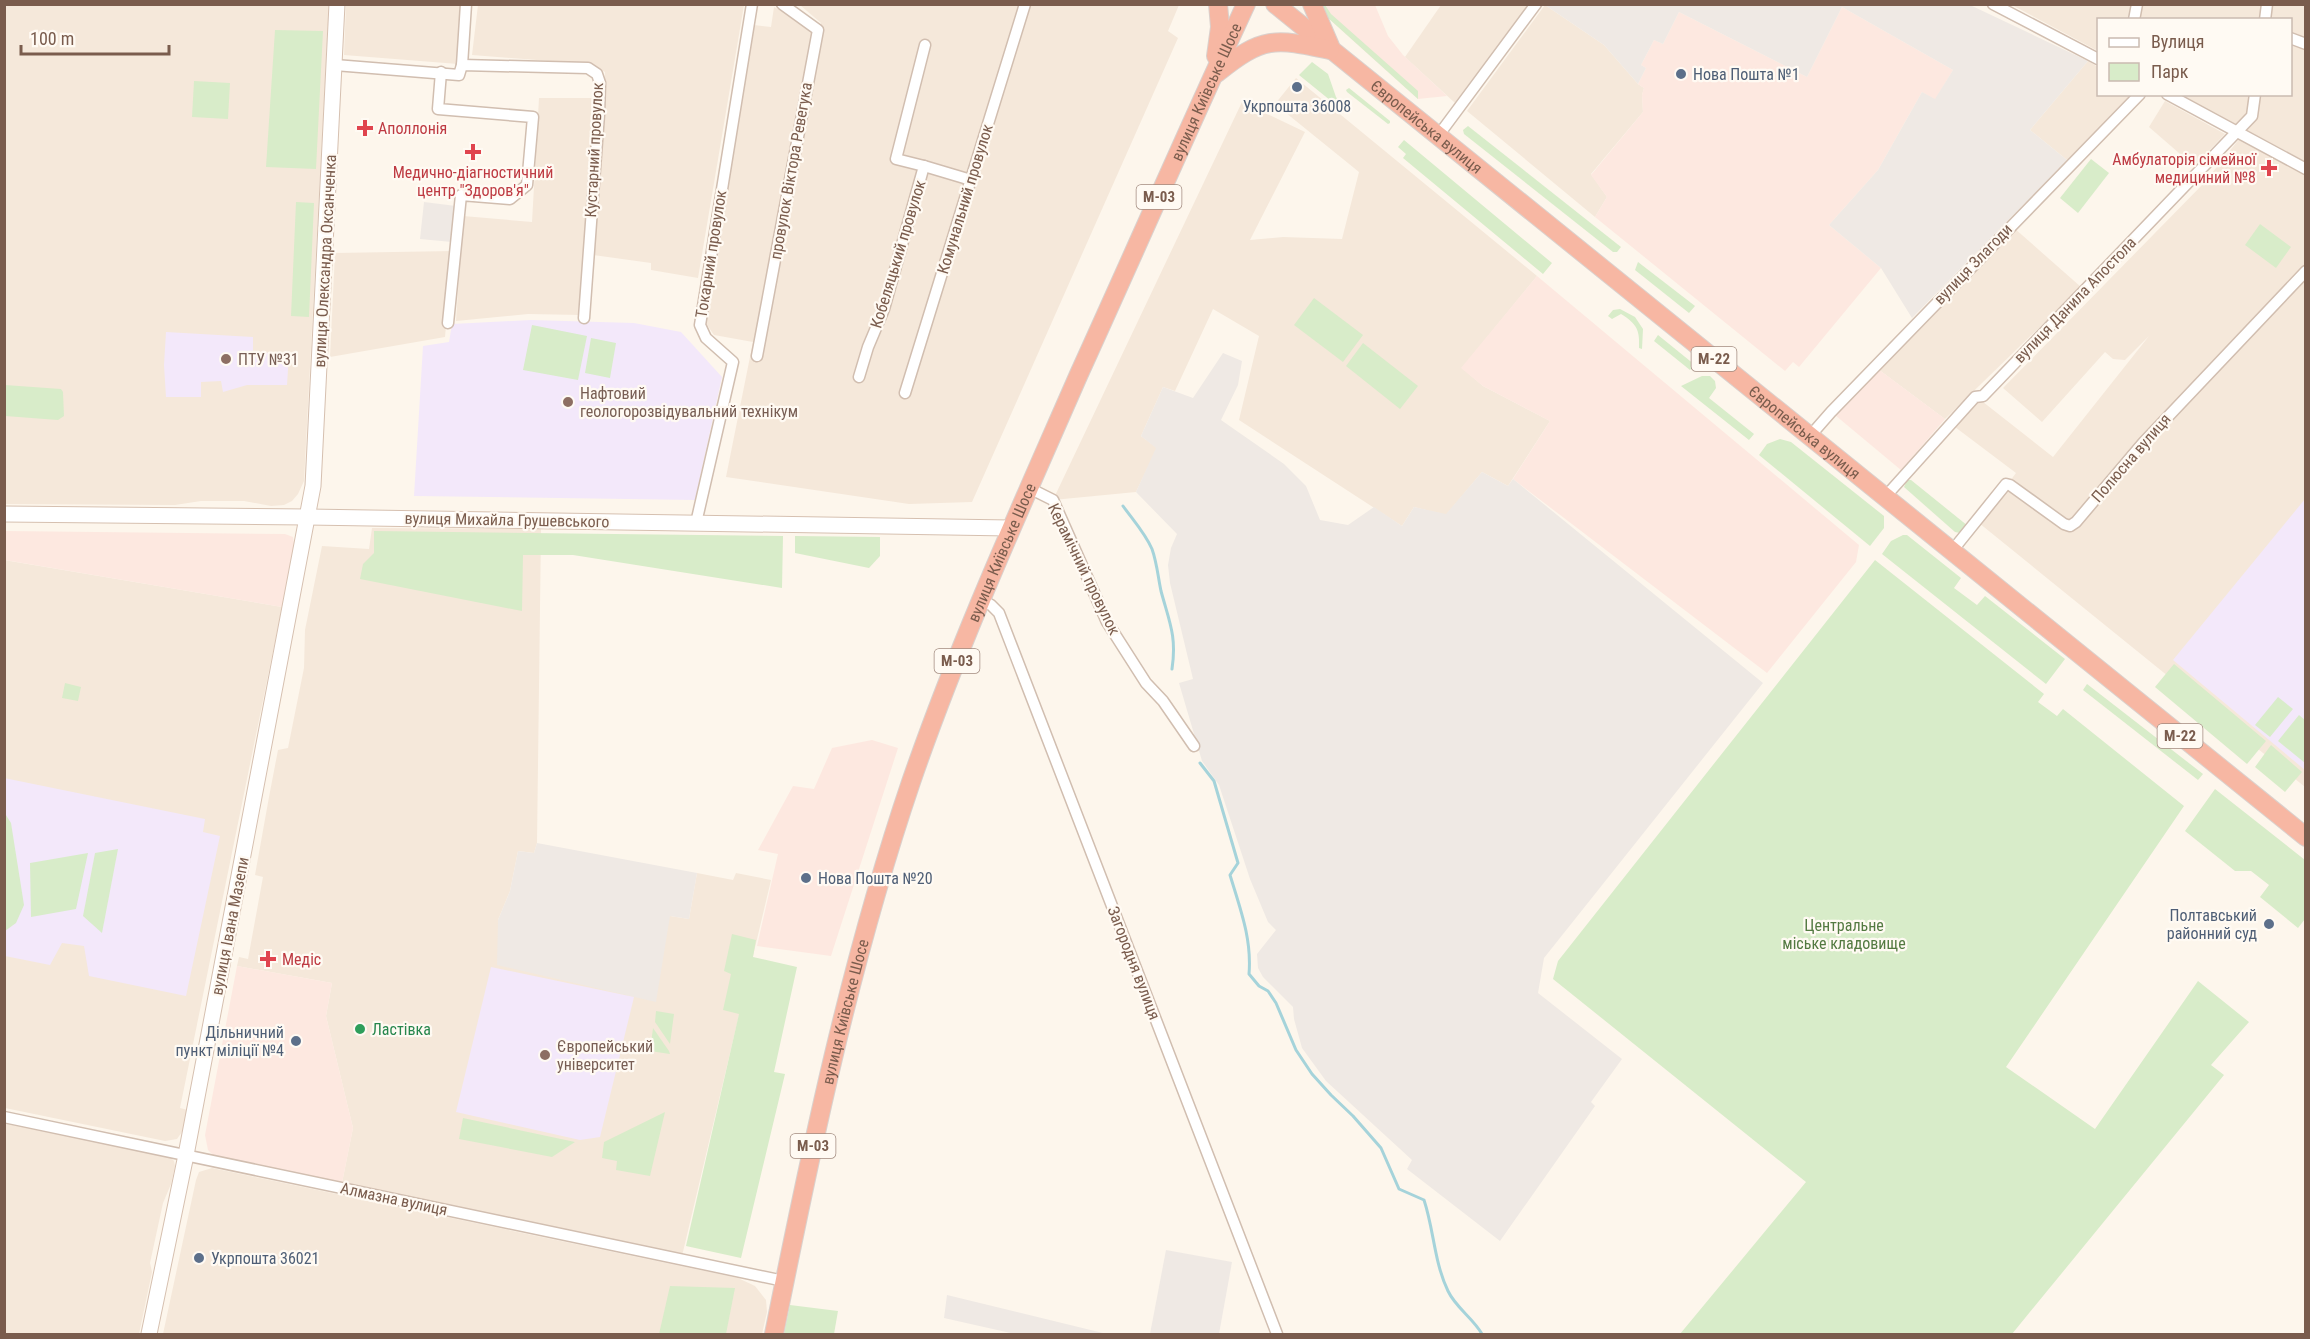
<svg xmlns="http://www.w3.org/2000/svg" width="2310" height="1339" viewBox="0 0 2310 1339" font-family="'Roboto Condensed',sans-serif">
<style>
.residential{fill:#f5e8da}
.commercial{fill:#fde8e0}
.industrial{fill:#efe9e4}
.education{fill:#f3e8fa}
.green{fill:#d8ecc9}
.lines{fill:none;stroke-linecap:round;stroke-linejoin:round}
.stream{stroke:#a5d3da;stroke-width:3}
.street-casing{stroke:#d1beb0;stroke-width:13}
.secondary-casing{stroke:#d6c0b0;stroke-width:17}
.highway-casing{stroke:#dad1cd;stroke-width:20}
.street{stroke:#fff;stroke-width:10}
.secondary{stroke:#fff;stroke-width:15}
.highway{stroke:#f7b7a3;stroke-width:18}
.service-dot{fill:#5c6f8a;stroke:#fffaf3;stroke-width:2}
.health-dot{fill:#e0444e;stroke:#fffaf3;stroke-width:2}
.education-dot{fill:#8d6e63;stroke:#fffaf3;stroke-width:2}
.leisure-dot{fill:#2e9e5b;stroke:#fffaf3;stroke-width:2}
.labels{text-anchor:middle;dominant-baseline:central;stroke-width:4.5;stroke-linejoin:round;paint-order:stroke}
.shield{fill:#fffaf3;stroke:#a28b7f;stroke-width:1.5}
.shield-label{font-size:15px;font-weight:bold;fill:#7a5c4d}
.service-label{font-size:16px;fill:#4e5e75;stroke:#fffaf3;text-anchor:start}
.street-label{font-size:16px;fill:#7a5c4d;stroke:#fffaf3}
.health-label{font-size:16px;fill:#be3a42;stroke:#fffaf3;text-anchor:start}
.education-label{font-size:16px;fill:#785e54;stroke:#fffaf3;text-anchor:start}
.park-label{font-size:16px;fill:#537a41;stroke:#fffaf3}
.leisure-label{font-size:16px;fill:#27864d;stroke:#fffaf3;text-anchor:start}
</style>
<rect width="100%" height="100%" fill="#fdf6ec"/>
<g class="residential">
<polygon points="5,5 329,5 304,481 298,494 292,501 284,505 271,506 244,501 201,501 175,505 5,504"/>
<polygon points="346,5 462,5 458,64 344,55"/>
<polygon points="478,5 744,5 698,278 651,270 651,263 586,254 581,315 528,314 456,321 463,216 532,222 539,98 596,98 602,142 605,72 588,64 472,55"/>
<polygon points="800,5 1179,5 1168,31 1178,38 972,502 909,504 726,477 753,342 714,335 705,322 754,25 771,27 774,7 819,32 821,23"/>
<polygon points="1441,5 1530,5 1455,103 1405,57"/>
<polygon points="1545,5 1604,45 1638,84 1644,88 1642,95 1643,112 1591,174 1607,197 1595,217 1467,111"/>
<polygon points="2012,5 2305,5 2305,161 2180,95 2290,94 2290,20 2098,20 2098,51"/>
<polygon points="2088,61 2098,67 2098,94 2131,95 2067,160 2030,130"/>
<polygon points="1296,78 1537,276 1462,368 1483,386 1550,421 1508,486 1482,472 1446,515 1414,507 1402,526 1239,420 1259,336 1213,309 1175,391 1163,387 1141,436 1157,448 1136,492 1053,500 1242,102 1305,132 1250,240 1283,237 1342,239 1359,172 1275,104"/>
<polygon points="2165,101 2225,134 2194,166 2149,127"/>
<polygon points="2240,138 2305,168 2305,787 1979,523 2016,473 1955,427 1978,398 2053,457 2149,336 2125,360 2113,359 2105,352 2042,422 2003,388 2204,183"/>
<polygon points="2014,228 2081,287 1945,419 1878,369"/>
<polygon points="453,251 445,337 330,357 335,253"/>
<polygon points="372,528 541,529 537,843 534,853 518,851 510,891 498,920 498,965 670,916 689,919 697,873 733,880 736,873 771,880 682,1256 342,1183 353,1128 326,1016 332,983 237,966 239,957 248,959 263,877 255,875 269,797 278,750 288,748 304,668 305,630 322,546 369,549"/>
<polygon points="4,560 282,607 180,1108 188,1110 184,1129 177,1139 165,1141 5,1108"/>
<polygon points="4,1120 169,1156 174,1161 175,1166 171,1184 163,1203 150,1263 152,1272 139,1334 5,1334"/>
<polygon points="212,1168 738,1278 755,1286 766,1300 767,1312 762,1334 163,1334 196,1180 199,1172"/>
</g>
<g class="commercial">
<polygon points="1319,5 1375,5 1388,36 1403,55 1447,96 1418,99 1327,17"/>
<polygon points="1842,7 1953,70 1935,100 1922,92 1878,170 1829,225 1881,268 1799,367 1793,362 1785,371 1595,217 1607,197 1591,175 1643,112 1642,95 1644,88 1638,84 1646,68 1641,65 1654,40 1663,44 1679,12 1807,77"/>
<polygon points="1537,276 1859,545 1856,562 1767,673 1513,479 1550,421 1483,386 1461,368"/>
<polygon points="1878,369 1945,419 1901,470 1835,415"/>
<polygon points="5,531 285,534 293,537 294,544 282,607 5,560"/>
<polygon points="872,740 898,748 831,956 757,946 778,854 758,850 793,786 814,789 832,748"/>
<polygon points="237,966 332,983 326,1016 353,1128 342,1183 213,1155 208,1150 205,1135"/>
</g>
<g class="industrial">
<polygon points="1545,5 1970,5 2088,61 2030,130 2067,160 1912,318 1881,268 1829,225 1878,170 1922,92 1935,99 1953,70 1842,7 1807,77 1679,12 1663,44 1654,40 1641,65 1646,68 1638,84 1604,45"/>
<polygon points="424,202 456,206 452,242 420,239"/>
<polygon points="1223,353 1242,361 1238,385 1221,420 1284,464 1306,486 1320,520 1348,525 1374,507 1402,526 1414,507 1446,514 1482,472 1508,486 1513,479 1763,683 1544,958 1538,993 1622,1059 1591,1102 1595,1106 1500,1241 1407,1169 1412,1160 1326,1081 1302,1048 1294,1019 1293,1007 1263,977 1258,968 1257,954 1276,930 1268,922 1250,879 1219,785 1202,761 1179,683 1193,679 1170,583 1168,565 1171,548 1177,534 1136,492 1156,448 1141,436 1163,387 1193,398"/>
<polygon points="537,843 697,873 689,919 670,916 656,1002 497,965 498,920 510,891 518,851 534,853"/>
<polygon points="1166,1250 1232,1262 1219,1334 1150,1334"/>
<polygon points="947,1295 1107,1334 1015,1334 944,1318"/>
</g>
<g class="education">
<polygon points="531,320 634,323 681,332 722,377 695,500 414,496 423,346 449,342 452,324"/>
<polygon points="166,332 253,337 253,352 289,354 287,385 247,385 223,392 221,381 201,382 201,397 166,397 164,365"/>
<polygon points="2305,499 2305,770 2173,660"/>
<polygon points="4,778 205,819 203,832 220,836 186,996 89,976 84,946 62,943 50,965 5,956"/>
<polygon points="491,967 634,997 600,1137 580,1140 456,1112"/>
</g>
<g class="green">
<polygon points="1319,5 1325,5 1331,14 1418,91 1418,99 1327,17"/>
<polygon points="275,30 323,31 316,169 266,167"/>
<polygon points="1312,62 1328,74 1336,97 1343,107 1341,109 1299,75"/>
<polygon points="194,81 230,83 228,119 192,117"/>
<polygon points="1349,88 1390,121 1390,123 1388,124 1347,92 1346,90"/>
<polygon points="1468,126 1621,247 1617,252 1613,252 1464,134 1463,130"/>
<polygon points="1404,140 1552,263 1543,274 1403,158 1406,154 1398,147"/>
<polygon points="2091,159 2109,173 2078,213 2060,198"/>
<polygon points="296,202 314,203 309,317 291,316"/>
<polygon points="2260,224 2291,247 2276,268 2245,245"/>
<polygon points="1638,262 1695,306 1689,313 1635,270"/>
<polygon points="1314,298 1363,335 1343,362 1294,325"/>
<path d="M1620 309 1635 317 1643 329 1642 349 1639 348C1640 330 1637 324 1621 314L1612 319 1608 316 1613 310Z"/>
<polygon points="532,325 587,336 578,380 523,370"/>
<polygon points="1658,335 1695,365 1690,370 1654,341"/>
<polygon points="591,338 616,343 610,378 585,373"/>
<polygon points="1363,343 1418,386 1400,409 1346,366"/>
<polygon points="1702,376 1710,376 1715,381 1716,388 1709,398 1754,434 1749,440 1681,386"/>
<polygon points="5,385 61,389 63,392 64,416 58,420 5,416"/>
<polygon points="1780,439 1791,442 1884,516 1884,528 1870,546 1759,455 1767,444"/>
<polygon points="1907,480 1911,480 1968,526 1960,533 1955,532 1904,487"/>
<polygon points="374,531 783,536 782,588 573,555 523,555 522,611 360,579 363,564 374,553"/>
<polygon points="1903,535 1907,535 1961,578 1954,588 1977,605 1985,596 2065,659 2046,684 1882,554 1891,541"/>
<polygon points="795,536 880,537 880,556 869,568 795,553"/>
<polygon points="1875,560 2044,694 2038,702 2057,716 2063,709 2184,806 2006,1067 2095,1129 2198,981 2249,1022 2211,1065 2224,1075 2012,1334 1680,1334 1806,1182 1553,979 1558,961"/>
<polygon points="2174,664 2266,741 2247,764 2155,687"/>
<polygon points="65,683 81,687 78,701 62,698"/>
<polygon points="2087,684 2203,774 2198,780 2083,690"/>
<polygon points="2278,697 2293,709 2270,737 2255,725"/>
<polygon points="2299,715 2305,720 2305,763 2278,741"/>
<polygon points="2271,745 2302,772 2285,792 2255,767"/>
<polygon points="2215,789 2305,860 2305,919 2298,928 2260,897 2269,885 2251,871 2235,871 2185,831"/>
<polygon points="4,812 11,823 24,905 16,923 5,931"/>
<polygon points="118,849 102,933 83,916 95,853"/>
<polygon points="88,853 76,909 31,917 30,863"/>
<polygon points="732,934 756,940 753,957 797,967 774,1072 785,1074 741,1258 686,1246 739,1014 723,1010 731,974 724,971"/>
<polygon points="656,1011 674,1014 670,1044 655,1022"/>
<polygon points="653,1028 669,1051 670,1054 650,1051"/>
<polygon points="665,1112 650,1176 616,1170 617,1161 602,1158 604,1142"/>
<polygon points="463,1118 575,1142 552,1157 459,1139"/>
<polygon points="670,1286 735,1288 726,1334 659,1334"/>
<polygon points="790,1305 838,1311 834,1334 784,1334"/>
</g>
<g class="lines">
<g class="stream">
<path d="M1123 506C1133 520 1145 533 1152 549 1157 563 1158 577 1161 591 1169 621 1177 636 1172 669"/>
<path d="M1200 763 1214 781 1238 863 1230 875C1240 908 1252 939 1249 974L1259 986 1268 991 1276 1003 1296 1050 1312 1074 1331 1095 1353 1116 1381 1148 1399 1189 1424 1200C1434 1230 1434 1262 1448 1291 1456 1308 1473 1318 1482 1334"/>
</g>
<defs>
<g id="street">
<polyline points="1993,4 2098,59"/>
<polyline points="2134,20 2137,4"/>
<polyline points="2265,20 2267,4"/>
<polyline points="2290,38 2306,44"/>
<polyline points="335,65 459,75 462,65 588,68 597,74 600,83 599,114 584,318"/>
<polyline points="462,65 466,4"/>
<polyline points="441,72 438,109 533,117 527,185 510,199 461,195 448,323"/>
<polyline points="2167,94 2306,169"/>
<polyline points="1438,136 1536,4"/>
<polyline points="924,166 971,180"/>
<polyline points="757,356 818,30 782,4"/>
<polyline points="859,377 868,347 884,309 924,166 896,159 925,45"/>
<polyline points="905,393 1025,4"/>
<polyline points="1810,436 1831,412 2140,94"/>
<polyline points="1029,488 1053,500 1107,622 1146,683 1163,701 1194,746"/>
<polyline points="1885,497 1975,397 1983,396 2252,116 2255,94"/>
<polyline points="696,523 733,362 706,338 700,325 752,4"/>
<polyline points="1952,551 2006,484 2010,485 2064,524 2070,526 2076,522 2143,443 2306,271"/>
<polyline points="981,600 991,605 999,613 1277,1334"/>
<polyline points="4,1117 784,1281"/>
</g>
<g id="secondary">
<polyline points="4,514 308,517 1010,528"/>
<polyline points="149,1334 186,1155 313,486 337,4"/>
</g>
<g id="highway">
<path id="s1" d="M1275 4 2306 837"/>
<polyline points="1312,4 1330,46"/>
<polyline points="1216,56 1220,27 1218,4"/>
<path d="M1217 73C1263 36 1274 38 1330 50"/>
<path id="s2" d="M774 1334C811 1149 850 962 911 782 959 643 1020 509 1079 374 1135 251 1189 127 1246 4"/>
</g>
</defs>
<use href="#street" class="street-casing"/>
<use href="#secondary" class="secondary-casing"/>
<use href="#highway" class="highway-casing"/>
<use href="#street" class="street"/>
<use href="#secondary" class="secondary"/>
<use href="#highway" class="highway"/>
</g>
<g class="service-dot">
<circle cx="1681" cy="74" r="6"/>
<circle cx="1297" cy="87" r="6"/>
<circle cx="806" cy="878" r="6"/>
<circle cx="2269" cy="924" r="6"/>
<circle cx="296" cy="1041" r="6"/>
<circle cx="199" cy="1258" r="6"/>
</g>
<g class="health-dot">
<path d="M362 119h6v6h6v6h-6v6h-6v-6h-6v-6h6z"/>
<path d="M470 143h6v6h6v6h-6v6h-6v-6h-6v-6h6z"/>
<path d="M2266 159h6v6h6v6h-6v6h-6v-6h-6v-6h6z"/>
<path d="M265 950h6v6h6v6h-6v6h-6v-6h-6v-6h6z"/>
</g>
<g class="education-dot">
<circle cx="226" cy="359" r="6"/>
<circle cx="568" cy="402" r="6"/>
<circle cx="545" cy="1055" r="6"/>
</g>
<circle class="leisure-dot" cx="360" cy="1029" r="6"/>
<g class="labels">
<g class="shield">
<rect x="1136.5" y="185" width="45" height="24" rx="4.5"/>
<rect x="1691.5" y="347" width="45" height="24" rx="4.5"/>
<rect x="934.5" y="649" width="45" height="24" rx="4.5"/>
<rect x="2157.5" y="724" width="45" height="24" rx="4.5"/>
<rect x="790.5" y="1134" width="45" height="24" rx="4.5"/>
</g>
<g class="shield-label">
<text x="1159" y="197">М-03</text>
<text x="1714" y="359">М-22</text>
<text x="957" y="661">М-03</text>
<text x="2180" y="736">М-22</text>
<text x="813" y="1146">М-03</text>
</g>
<g class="service-label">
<text x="1693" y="74">Нова Пошта №1</text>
<text x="1297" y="106" text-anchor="middle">Укрпошта 36008</text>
<text x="818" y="878">Нова Пошта №20</text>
<text x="2257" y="915" text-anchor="end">Полтавський<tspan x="2257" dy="18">районний суд</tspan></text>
<text x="284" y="1032" text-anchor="end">Дільничний<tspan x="284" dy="18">пункт міліції №4</tspan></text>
<text x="211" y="1258">Укрпошта 36021</text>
</g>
<g class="street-label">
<text stroke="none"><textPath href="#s2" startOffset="1320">вулиця Київське Шосе</textPath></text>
<text stroke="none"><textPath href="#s1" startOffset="195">Європейська вулиця</textPath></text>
<text transform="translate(594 150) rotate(-87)">Кустарний провулок</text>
<text transform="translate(791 171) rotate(-80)">провулок Віктора Ревегука</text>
<text transform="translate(965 199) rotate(-73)">Комунальний провулок</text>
<text transform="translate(711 254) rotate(-81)">Токарний провулок</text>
<text transform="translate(898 254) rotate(-73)">Кобеляцький провулок</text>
<text transform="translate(325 261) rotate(-87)">вулиця Олександра Оксанченка</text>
<text transform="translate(1973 264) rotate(-46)">вулиця Злагоди</text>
<text transform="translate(2075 300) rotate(-46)">вулиця Данила Апостола</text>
<text stroke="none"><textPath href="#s1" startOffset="681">Європейська вулиця</textPath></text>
<text transform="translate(2131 458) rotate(-49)">Полюсна вулиця</text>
<text transform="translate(507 520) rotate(1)">вулиця Михайла Грушевського</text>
<text stroke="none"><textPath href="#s2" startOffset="816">вулиця Київське Шосе</textPath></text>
<text transform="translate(1084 569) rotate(64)">Керамічний провулок</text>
<text transform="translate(230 926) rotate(-79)">вулиця Івана Мазепи</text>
<text transform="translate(1134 963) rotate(69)">Загородня вулиця</text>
<text stroke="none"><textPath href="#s2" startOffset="330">вулиця Київське Шосе</textPath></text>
<text transform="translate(394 1199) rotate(12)">Алмазна вулиця</text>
</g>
<g class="health-label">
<text x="378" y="128">Аполлонія</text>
<text x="2256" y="159" text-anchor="end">Амбулаторія сімейної<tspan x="2256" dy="18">медициний №8</tspan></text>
<text x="473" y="172" text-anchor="middle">Медично-діагностичний<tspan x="473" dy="18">центр "Здоров'я"</tspan></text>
<text x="282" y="959">Медіс</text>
</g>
<g class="education-label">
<text x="238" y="359">ПТУ №31</text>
<text x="580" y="393">Нафтовий<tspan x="580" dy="18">геологорозвідувальний технікум</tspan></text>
<text x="557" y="1046">Європейський<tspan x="557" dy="18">університет</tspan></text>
</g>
<g class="park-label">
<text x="1844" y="925">Центральне<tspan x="1844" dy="18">міське кладовище</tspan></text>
</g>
<g class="leisure-label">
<text x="372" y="1029">Ластівка</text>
</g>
</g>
<rect width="2310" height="1339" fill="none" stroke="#7a5c4d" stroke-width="12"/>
<rect x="2097" y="18" width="195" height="78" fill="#fffaf3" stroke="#cabbb1" stroke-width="1.5"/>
<rect x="2109" y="38" width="30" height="9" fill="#ffffff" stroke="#cabbb1" stroke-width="1.5"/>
<text x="2151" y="48" font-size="18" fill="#7a5c4d">Вулиця</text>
<rect x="2109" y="63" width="30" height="18" fill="#d8ecc9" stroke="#cabbb1" stroke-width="1.5"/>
<text x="2151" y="78" font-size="18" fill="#7a5c4d">Парк</text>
<path d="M21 45v9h148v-9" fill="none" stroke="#7a5c4d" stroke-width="3"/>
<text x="30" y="45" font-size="18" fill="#7a5c4d" stroke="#fffaf3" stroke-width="4.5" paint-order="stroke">100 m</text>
</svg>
